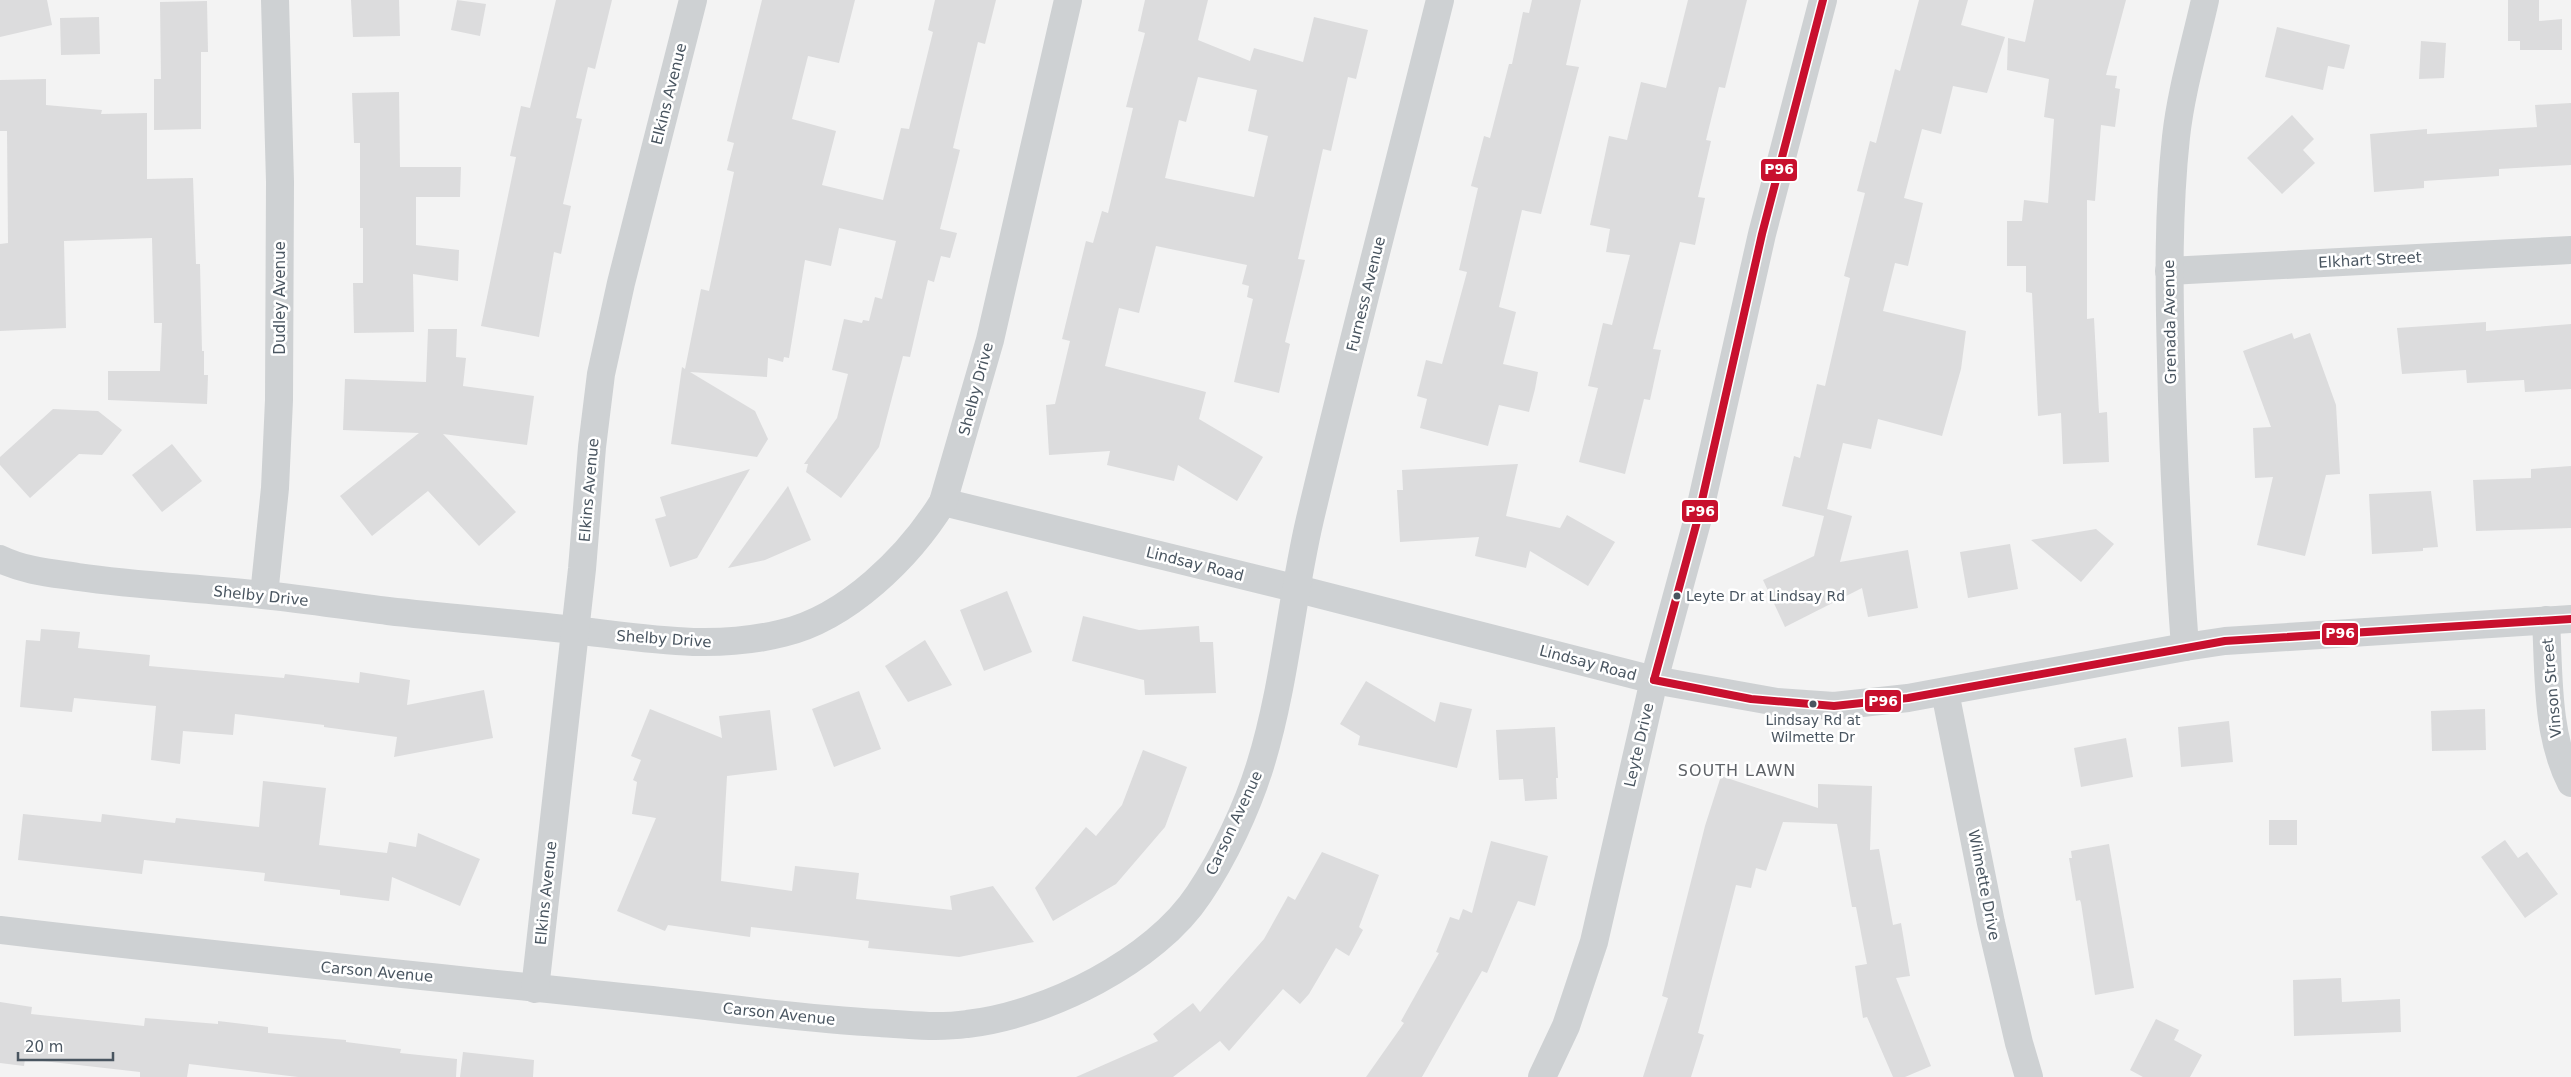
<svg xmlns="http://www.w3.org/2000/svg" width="2571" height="1077" viewBox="0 0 2571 1077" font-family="'DejaVu Sans',sans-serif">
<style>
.building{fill:#dcdcdd;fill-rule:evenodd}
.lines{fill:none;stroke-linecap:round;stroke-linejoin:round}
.minor{stroke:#ced1d3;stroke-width:28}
.bus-1-casing{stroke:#fff;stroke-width:11}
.bus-1{stroke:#c8102e;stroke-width:8}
.bus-dot{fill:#495560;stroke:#fff;stroke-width:2}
.labels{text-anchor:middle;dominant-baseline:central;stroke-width:5;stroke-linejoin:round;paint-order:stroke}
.bus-label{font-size:14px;fill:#495560;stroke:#fff;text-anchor:start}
.street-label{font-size:15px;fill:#495560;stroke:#fff}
.neighbourhood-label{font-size:16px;letter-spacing:1px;fill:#5e6267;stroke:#fff}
.line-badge{stroke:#fff;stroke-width:2}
.badge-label{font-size:14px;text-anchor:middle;font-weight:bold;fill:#fff}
</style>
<rect width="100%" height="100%" fill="#f3f3f3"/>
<g class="building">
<polygon points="0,0 47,0 52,25 0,37"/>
<polygon points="351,0 399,0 400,36 353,37"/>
<polygon points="457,0 486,4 480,36 451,30"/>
<polygon points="556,0 612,0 595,69 588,67 576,118 582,119 563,204 571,206 561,254 554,252 539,337 481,326 516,157 510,156 521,106 530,108"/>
<polygon points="762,0 855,0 839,63 808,56 792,119 836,131 822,185 883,200 901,128 909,129 933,32 928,30 935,0 996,0 985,44 978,42 953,148 960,150 940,229 957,233 950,258 941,256 934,282 928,280 910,357 903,356 879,447 841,498 806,472 808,464 804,464 837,418 848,374 832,370 844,319 862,323 863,320 869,321 875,297 882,299 896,241 839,228 831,266 805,260 789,358 784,357 783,362 768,358 767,377 690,372 755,411 768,439 757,457 671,444 682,367 685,369 701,289 709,291 734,172 727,170 734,143 727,141"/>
<path d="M1145 0H1208L1198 40 1250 61 1254 48 1303 62 1314 17 1368 30 1356 79 1348 77 1331 151 1323 149 1298 259 1305 260 1285 342 1290 344 1279 393 1234 382 1253 299 1247 297 1249 286 1242 284 1247 265 1156 246 1139 313 1119 308 1105 366 1206 392 1199 419 1263 457 1237 501 1178 465 1174 481 1107 465 1110 451 1049 455 1046 405 1055 404 1070 341 1062 339 1086 241 1093 243 1102 211 1108 213 1133 108 1126 107 1145 33 1138 31ZM1198 77 1257 90 1248 131 1268 136 1254 197 1165 178 1179 120 1186 122Z"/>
<polygon points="1532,0 1581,0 1566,65 1579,67 1541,214 1522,210 1499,307 1516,312 1503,364 1538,372 1535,389 1529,412 1499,405 1488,446 1420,428 1427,399 1417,396 1426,360 1442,364 1467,272 1459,270 1478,188 1471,186 1484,136 1490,138 1509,64 1512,64 1523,12 1529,13"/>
<polygon points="1688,0 1747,0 1725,88 1719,87 1706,140 1711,141 1698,197 1705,198 1695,245 1680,242 1653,349 1661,350 1650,400 1644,399 1625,474 1579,462 1598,388 1588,386 1603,323 1612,325 1630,255 1606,252 1610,229 1590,225 1609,136 1627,140 1641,82 1666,88"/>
<polygon points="1919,0 1968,0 1961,25 2005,37 1987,93 1953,86 1941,134 1922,129 1904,198 1923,203 1908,266 1895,263 1883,311 1966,331 1961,369 1942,436 1878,419 1871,449 1843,443 1827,509 1852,516 1840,562 1908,550 1918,608 1868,617 1862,588 1785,627 1763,580 1814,556 1824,516 1782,506 1794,456 1800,458 1817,384 1825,386 1850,278 1844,276 1865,193 1857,191 1870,141 1876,143 1895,69 1900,71"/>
<polygon points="2034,0 2126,0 2106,75 2117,76 2115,88 2120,89 2115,127 2101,125 2095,201 2087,200 2087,319 2094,318 2099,413 2107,412 2109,462 2063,464 2061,413 2038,416 2032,293 2026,292 2026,266 2007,266 2007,221 2022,221 2024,200 2048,203 2054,119 2044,117 2049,79 2007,70 2008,38 2025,42"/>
<polygon points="2508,0 2539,0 2539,21 2562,19 2562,50 2520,50 2520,41 2508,41"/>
<polygon points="207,1 208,52 201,52 201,129 154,130 154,79 161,79 160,2"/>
<polygon points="99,17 100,54 61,55 60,18"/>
<polygon points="2277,27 2350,45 2344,69 2328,66 2323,90 2265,77"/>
<polygon points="2421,41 2446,43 2444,78 2419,79"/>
<polygon points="46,79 46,105 102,110 101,114 147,113 147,179 193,178 196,264 200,264 202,351 204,351 204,375 208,375 207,404 108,400 108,371 160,371 162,323 154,323 152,238 64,241 66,328 0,331 0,244 8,243 7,131 0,131 0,80"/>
<polygon points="399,92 400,167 461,167 460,197 416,197 416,245 459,250 458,281 413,274 414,332 354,333 353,283 363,283 363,228 360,228 360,143 354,143 352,93"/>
<polygon points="2571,103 2571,165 2499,169 2499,176 2424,181 2424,188 2374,192 2370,134 2427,129 2427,134 2537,127 2535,105"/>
<polygon points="2292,115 2314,139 2303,150 2315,163 2282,194 2247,158"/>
<polygon points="2486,322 2486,331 2571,324 2571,389 2525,392 2524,380 2467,383 2466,370 2402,374 2397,328"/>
<polygon points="428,329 457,329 456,357 466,358 463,386 534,396 527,445 443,434 516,512 479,546 428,491 372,536 340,496 419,433 343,430 345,379 426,382"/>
<polygon points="2292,333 2294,339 2310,333 2336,405 2340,474 2326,475 2305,556 2257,545 2273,477 2255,478 2253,428 2271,427 2243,351"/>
<polygon points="53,409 98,411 122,430 102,455 79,454 30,498 0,465 0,457"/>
<polygon points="172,444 202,481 162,512 132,475"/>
<polygon points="1518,464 1506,516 1560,528 1567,515 1615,542 1588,586 1530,551 1526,568 1475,556 1479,537 1400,542 1397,490 1403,490 1402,470"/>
<polygon points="2571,466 2571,528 2476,531 2473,480 2531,478 2531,469"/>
<polygon points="750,469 697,558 670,567 655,519 666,516 660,497"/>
<polygon points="788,486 811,540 765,560 728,568"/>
<polygon points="2431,491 2438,547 2423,548 2423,551 2372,554 2369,494"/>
<polygon points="2096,529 2114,544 2081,582 2031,540"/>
<polygon points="2010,544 2018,589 1968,598 1960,552"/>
<polygon points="1007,591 1032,652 984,671 960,610"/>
<polygon points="1083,616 1139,630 1199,626 1200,642 1213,642 1216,693 1145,695 1144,680 1072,661"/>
<polygon points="41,629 80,632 78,648 150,655 149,666 284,678 285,674 359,683 360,672 410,680 407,705 484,690 493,738 394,757 397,737 324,727 324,725 235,714 233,735 183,731 180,764 151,760 156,706 74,698 72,712 20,707 26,640 40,641"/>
<polygon points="925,640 952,685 908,702 885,666"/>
<polygon points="1366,681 1435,722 1440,702 1472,709 1457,768 1358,745 1360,736 1340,724"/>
<polygon points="859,691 881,749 834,767 812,709"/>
<polygon points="650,709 722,738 719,716 770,710 777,770 727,776 721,881 792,891 795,866 859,873 856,899 952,910 950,896 993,886 1034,942 959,957 868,948 869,941 751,927 750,937 668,925 665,931 617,911 656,818 632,814 637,782 633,780 641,760 631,756"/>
<polygon points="2485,709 2486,750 2432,751 2431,711"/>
<polygon points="2229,721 2233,762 2181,767 2178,727"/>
<polygon points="1555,727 1558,778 1556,778 1557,799 1525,801 1523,779 1499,780 1496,730"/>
<polygon points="2126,738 2133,777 2081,787 2074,748"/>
<polygon points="1143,750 1187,767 1165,827 1116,884 1053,921 1035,888 1086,827 1096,836 1122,805"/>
<polygon points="1721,776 1818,808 1818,784 1872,786 1870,850 1879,849 1893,925 1901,923 1910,976 1896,978 1931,1066 1905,1077 1893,1077 1867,1017 1863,1018 1855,966 1867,964 1856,907 1852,907 1837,824 1783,822 1766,871 1756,868 1751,888 1736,885 1698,1033 1704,1035 1691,1077 1643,1077 1668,998 1662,996 1705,826"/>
<polygon points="263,781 326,788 319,845 387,853 389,842 416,847 418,833 480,859 460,906 392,877 389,901 340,895 340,890 264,881 265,873 144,860 142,874 18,860 23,814 101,822 102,814 175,823 176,818 259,827"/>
<rect x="2269" y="820" width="28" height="25"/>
<polygon points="2505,840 2518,858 2527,852 2558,894 2525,918 2481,857"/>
<polygon points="1491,841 1548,856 1535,906 1518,901 1487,973 1482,971 1422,1077 1366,1077 1404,1023 1401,1021 1439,953 1436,952 1450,917 1459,920 1463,909 1472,913"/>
<polygon points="2109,844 2134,988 2095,995 2081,903 2080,900 2076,901 2069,858 2072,858 2071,851"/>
<polygon points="1322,852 1379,875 1359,927 1363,930 1349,956 1336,948 1309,994 1300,1004 1283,989 1229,1051 1220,1041 1173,1077 1076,1077 1158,1041 1153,1034 1193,1003 1200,1012 1264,939 1288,896 1295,900"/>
<polygon points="2341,978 2342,1002 2400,999 2401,1032 2294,1036 2293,980"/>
<polygon points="0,1002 32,1007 31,1014 144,1026 145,1018 218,1024 218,1021 268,1027 268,1033 346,1040 346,1042 401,1049 400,1053 457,1059 456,1077 298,1077 189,1064 187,1077 140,1077 140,1072 25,1059 24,1066 0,1063"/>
<polygon points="2156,1019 2179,1030 2174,1040 2202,1055 2190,1077 2143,1077 2130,1070"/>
<polygon points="463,1052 534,1060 533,1077 460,1077"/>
</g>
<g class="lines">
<g class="minor">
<polyline points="2169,271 2571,250"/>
<polyline points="943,502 1298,589 1654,680 1777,702 1834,706 1908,698 2185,647 2225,641 2571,619"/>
<path d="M0 559C25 571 51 573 78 577 140 586 202 588 263 595 305 599 347 606 388 611 450 618 512 623 573 630 644 638 712 651 783 633 847 618 909 557 943 502L990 340 1068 0"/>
<polyline points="264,595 275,488 279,400 280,182 275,0"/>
<path d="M2546 620C2549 674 2546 734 2571 783"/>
<path d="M2185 647C2178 551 2173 456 2171 360 2169 285 2168 211 2176 137 2181 91 2195 45 2205 0"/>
<polyline points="1945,692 1991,923 2019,1043 2029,1077"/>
<path d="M0 930C217 956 434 977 652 1000 728 1008 803 1019 880 1023 909 1025 938 1028 967 1024 1047 1015 1155 961 1199 894 1224 857 1247 808 1260 766 1285 686 1291 600 1310 519 1351 346 1397 173 1440 0"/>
<polyline points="535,989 582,569 592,447 601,374 621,283 693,0"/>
<polyline points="1542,1077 1566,1026 1594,942 1654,680 1698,518 1762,234 1823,0"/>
</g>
<defs>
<g id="bus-1">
<polyline points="1654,680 1751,699 1834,706 1908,698 2225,641 2571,619"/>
<polyline points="1654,680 1698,518 1762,234 1823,0"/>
</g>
</defs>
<use href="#bus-1" class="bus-1-casing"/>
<use href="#bus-1" class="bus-1"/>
</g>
<g class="bus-dot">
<circle cx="1677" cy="596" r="4.5"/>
<circle cx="1813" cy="704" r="4.5"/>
</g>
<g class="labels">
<g class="bus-label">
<text x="1686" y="596">Leyte Dr at Lindsay Rd</text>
<text x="1813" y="720" text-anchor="middle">Lindsay Rd at<tspan x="1813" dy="17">Wilmette Dr</tspan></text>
</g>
<g class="street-label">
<text transform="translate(669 94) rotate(-76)">Elkins Avenue</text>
<text transform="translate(2370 260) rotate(-3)">Elkhart Street</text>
<text transform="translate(1366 294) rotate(-76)">Furness Avenue</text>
<text transform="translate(280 298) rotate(-90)">Dudley Avenue</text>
<text transform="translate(2170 322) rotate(-91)">Grenada Avenue</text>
<text transform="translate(976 389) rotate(-75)">Shelby Drive</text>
<text transform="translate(589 490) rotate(-85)">Elkins Avenue</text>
<text transform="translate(1195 564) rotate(14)">Lindsay Road</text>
<text transform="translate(261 596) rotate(6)">Shelby Drive</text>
<text transform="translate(664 639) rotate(4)">Shelby Drive</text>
<text transform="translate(1588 663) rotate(15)">Lindsay Road</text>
<text transform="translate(2552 688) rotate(-95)">Vinson Street</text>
<text transform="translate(1639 745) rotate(-77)">Leyte Drive</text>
<text transform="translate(1234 823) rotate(-65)">Carson Avenue</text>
<text transform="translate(1984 885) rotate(79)">Wilmette Drive</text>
<text transform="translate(546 893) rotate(-84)">Elkins Avenue</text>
<text transform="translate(377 972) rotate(5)">Carson Avenue</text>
<text transform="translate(779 1014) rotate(6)">Carson Avenue</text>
</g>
<g class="neighbourhood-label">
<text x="1737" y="770">SOUTH LAWN</text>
</g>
</g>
<g class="line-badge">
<rect x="1760" y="158" width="38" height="24" rx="5" fill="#c8102e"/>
<rect x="1681" y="499" width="38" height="24" rx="5" fill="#c8102e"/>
<rect x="2321" y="622" width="38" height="24" rx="5" fill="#c8102e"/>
<rect x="1864" y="689" width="38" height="24" rx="5" fill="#c8102e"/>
</g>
<g class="badge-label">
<text x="1779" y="174">P96</text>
<text x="1700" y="516">P96</text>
<text x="2340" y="638">P96</text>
<text x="1883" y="706">P96</text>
</g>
<path d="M18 1052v8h95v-8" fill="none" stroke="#495560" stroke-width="2.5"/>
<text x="25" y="1052" font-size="15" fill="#495560" stroke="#ffffff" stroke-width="4" paint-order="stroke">20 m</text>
</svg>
